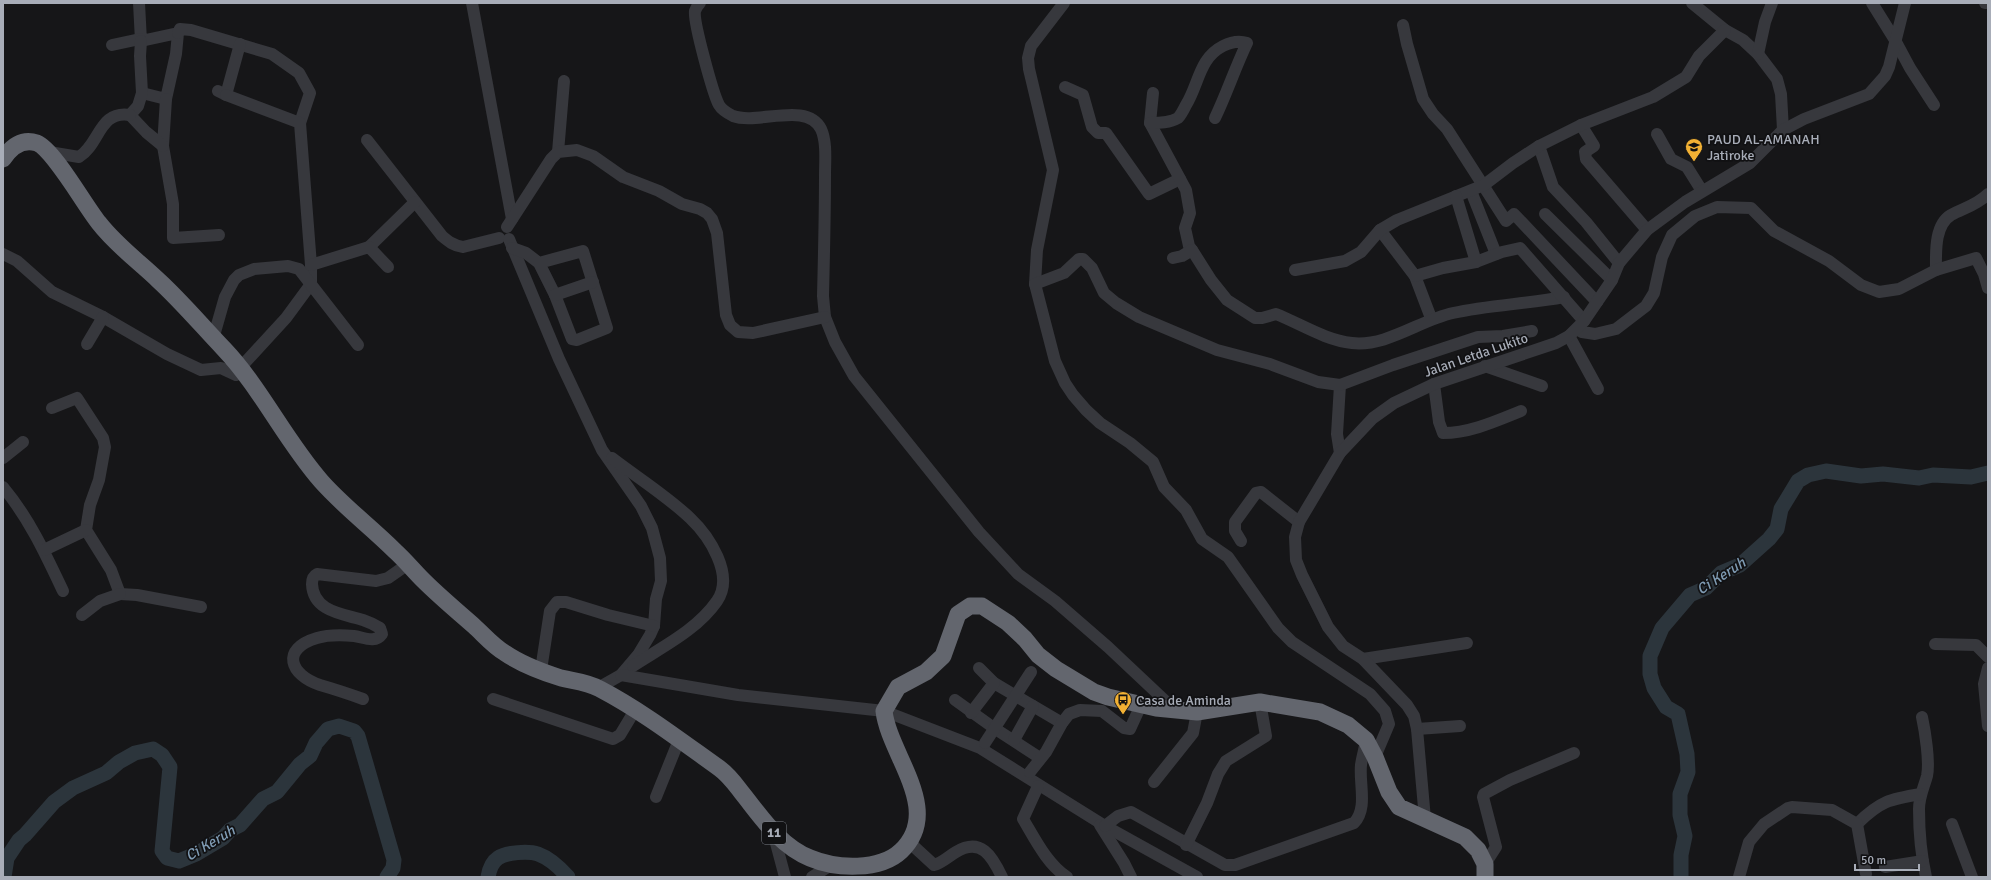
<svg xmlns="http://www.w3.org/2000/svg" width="1991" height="880" viewBox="0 0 1991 880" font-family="Signika,sans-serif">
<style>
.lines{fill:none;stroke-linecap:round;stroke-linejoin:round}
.river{stroke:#2c353c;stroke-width:15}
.minor{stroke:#37383d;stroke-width:12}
.highway{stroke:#63666e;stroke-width:17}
.labels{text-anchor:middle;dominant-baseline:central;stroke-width:3.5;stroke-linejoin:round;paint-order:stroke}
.shield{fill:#111113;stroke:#7b7e86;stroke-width:1}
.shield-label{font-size:13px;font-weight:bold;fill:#a8adb8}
.poi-label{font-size:14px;fill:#a8adb8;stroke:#111113;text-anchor:start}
.street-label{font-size:14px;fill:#a8adb8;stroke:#111113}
.water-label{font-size:15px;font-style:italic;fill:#7f9bb3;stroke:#111113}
</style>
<rect width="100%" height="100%" fill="#161618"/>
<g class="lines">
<g class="river">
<polyline points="4,877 7,858 19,840 25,835 54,802 73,788 106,773 119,762 135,753 153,749 162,755 170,767 162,851 167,858 179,861 196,854 223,838 230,830 240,825 263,799 277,792 300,764 310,756 316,743 328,729 339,726 354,731 358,736 394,860 393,868 387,877"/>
<path d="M488 877C489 871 492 862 498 858 506 852 529 851 538 854 549 858 561 869 568 877"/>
<polyline points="1681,877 1681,855 1685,836 1680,815 1680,794 1688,772 1687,754 1678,714 1666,707 1654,688 1650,674 1650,656 1662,628 1690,595 1706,588 1721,573 1740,565 1769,539 1777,529 1781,509 1798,481 1808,475 1826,471 1861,476 1883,474 1919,478 1933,475 1971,477 1988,473"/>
</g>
<g class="minor">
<polyline points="139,3 141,41 178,33 176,54 166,99 142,93"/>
<polyline points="472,3 512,219"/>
<path d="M700 3C698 5 696 8 695 11 693 21 713 94 719 105 722 110 727 113 733 116 758 125 807 101 821 129 827 142 825 161 825 175 825 215 824 255 823 296L825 317 835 342 854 376 979 532 1018 574 1055 601 1108 647 1176 711"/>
<polyline points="1692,3 1725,30 1743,40 1758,54 1777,79 1781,94 1783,130"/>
<polyline points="1872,3 1895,40 1910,68 1934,105"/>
<polyline points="1985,3 1988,3"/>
<polyline points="1403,25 1407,44 1423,99 1433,114 1447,129 1506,221 1514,214 1597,302"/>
<polyline points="178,33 180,29 191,30 272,54 299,73 310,93 300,123"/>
<polyline points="112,45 140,39"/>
<polyline points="1758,54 1765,22 1772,3"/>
<polyline points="1065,87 1083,95 1092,127 1098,133 1106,133 1149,194 1180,179"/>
<polyline points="218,91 226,95 240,44"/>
<polyline points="1153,93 1150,123 1186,190 1190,213 1185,228 1189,246 1192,250"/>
<polyline points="226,95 300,123 311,265 311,284 286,318 240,368"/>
<polyline points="166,99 163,146 173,204 173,238 219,235"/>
<polyline points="130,115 138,106 142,93 140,56 141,41"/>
<polyline points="130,115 146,132 163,146"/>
<path d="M1150 123C1159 123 1170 123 1178 118 1181 115 1184 109 1186 105 1199 84 1199 58 1223 46 1231 42 1238 40 1247 43 1235 68 1227 93 1215 118"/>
<polyline points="1581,125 1594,146 1585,152 1586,159 1647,230"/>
<polyline points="1657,134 1671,159 1687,167 1702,191"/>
<path d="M367 140 442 236C448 241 454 246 463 247L499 238"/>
<polyline points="1539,146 1553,187 1586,222 1619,263"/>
<path d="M49 152 79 157C100 144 99 110 130 115"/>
<polyline points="558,152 564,81"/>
<polyline points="1471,191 1496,254"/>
<polyline points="1545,214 1612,280"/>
<polyline points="507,227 551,159 558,152 577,150 593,156 623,177 659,191 682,204 700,209 707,213 712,219 717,233 726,315 730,325 738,332 753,333 825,317"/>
<polyline points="1380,230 1415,276 1431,318"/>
<polyline points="509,239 559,359 602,450 641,506 652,528 660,558 661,581 656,599 654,626 650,635 638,655 621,675 598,688"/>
<polyline points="369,247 415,202"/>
<polyline points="512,248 526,253 539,263 555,295 572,339 577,340 607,328 583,251 539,263"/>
<polyline points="3,254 17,261 52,292 103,317 167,354 201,370 221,368 236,375 243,372"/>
<path d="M1173 258 1182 256 1192 250 1211 280 1227 300 1255 318H1262L1276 314C1301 324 1325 340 1352 343 1387 347 1420 320 1453 313 1489 305 1527 304 1564 297"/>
<polyline points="1476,262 1502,252 1520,248 1584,321"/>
<polyline points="311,265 369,247 388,267"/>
<polyline points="1295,270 1345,261 1361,252 1380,230 1397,220 1484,185 1513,163 1539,146 1581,125 1653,97 1686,77 1699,56 1725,30"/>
<path d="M1936 270C1936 254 1934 225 1951 215 1964 208 1977 205 1988 194"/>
<polyline points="1415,276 1443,268 1476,262 1456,196"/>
<polyline points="1035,284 1037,250 1053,170 1029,69 1028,58 1031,46 1064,3"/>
<polyline points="555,295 593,282"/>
<polyline points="1577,329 1582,332 1595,334 1616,329 1646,306 1654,293 1662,257 1672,235 1695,216 1717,207 1751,208 1774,231 1829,261 1861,285 1879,292 1899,289 1936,270 1976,258 1984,274 1988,288"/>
<polyline points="1569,336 1598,389"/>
<polyline points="213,339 225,297 234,280 239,275 254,269 288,266 299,269 358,345"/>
<polyline points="87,344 103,317"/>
<polyline points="1485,366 1542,386"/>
<path d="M1434 384 1439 422 1443 433C1470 433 1496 421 1521 411"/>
<polyline points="1340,385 1337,434 1340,453"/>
<polyline points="52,408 77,398 103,438 105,447 99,480 90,505 86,530 111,570 120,594 137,595 201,607"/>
<polyline points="3,458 23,442"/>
<path d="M612 458C638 478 667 496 690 518 709 536 735 575 717 601 697 630 662 647 633 666"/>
<path d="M3 487C29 518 46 555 63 591"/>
<polyline points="1241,541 1235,531 1235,522 1256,493 1261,492 1299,522"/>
<polyline points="44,550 86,530"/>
<polyline points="82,615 100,601 120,594"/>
<polyline points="1935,644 1976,645 1988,657"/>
<polyline points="1363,659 1467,643"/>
<polyline points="979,668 994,683 1062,723"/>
<polyline points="1988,668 1984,684 1988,726"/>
<polyline points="541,670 550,611 557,602 566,602 608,615 654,626"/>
<polyline points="621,675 738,695 884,711 980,748 1105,826 1197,877"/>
<path d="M363 699C349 694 334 689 320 685 290 675 280 649 317 638 327 635 343 635 354 636 363 637 375 644 382 634L380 628C375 625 369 622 363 620 344 614 313 612 312 584 312 580 313 576 317 574L376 581 388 578 408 564"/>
<polyline points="493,699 613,739 620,735 635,710"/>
<polyline points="955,700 994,728 1040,758"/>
<polyline points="971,713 994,683"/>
<path d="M1922 717C1925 731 1930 762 1927 776 1924 787 1919 797 1919 809 1919 831 1921 855 1926 877"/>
<polyline points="1417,729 1460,726"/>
<polyline points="1014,740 1033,706"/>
<polyline points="985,743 1031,672"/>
<polyline points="1375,757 1389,724 1385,711 1370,694 1292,642 1278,628 1228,557 1202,539 1186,510 1164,487 1153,462 1130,443 1100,423 1086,410 1073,395 1065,383 1055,361 1035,284 1064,273 1079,259 1083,259 1092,268 1104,293 1116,303 1139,317 1217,350 1270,364 1318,382 1340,385 1393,365 1478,337 1503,336 1532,331"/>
<polyline points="1030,772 1046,752 1062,723 1069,714 1080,710 1102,711 1124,728 1130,729 1141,705"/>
<polyline points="1154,782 1193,733 1197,712"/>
<path d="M1038 786 1023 819C1035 839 1047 864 1067 877"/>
<polyline points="656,797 679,740"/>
<polyline points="1425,819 1417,729 1414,716 1407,705 1363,659 1343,646 1328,627 1302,575 1296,560 1295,537 1299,522 1340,453 1373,418 1394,403 1434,384 1556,343 1569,336 1584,321 1612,280 1619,263 1647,230 1685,202 1750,163 1783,130 1804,119 1869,94 1885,76 1889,67 1905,3"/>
<path d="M1857 824C1880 801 1890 799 1921 794"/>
<polyline points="1952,824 1972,877"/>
<polyline points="1100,825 1124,863 1131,877"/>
<path d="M1105 826 1118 816 1131 812 1225 865H1235L1354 823C1368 808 1359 784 1361 765 1362 757 1365 748 1366 740"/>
<polyline points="773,832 785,877"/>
<path d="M909 842 934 865C942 863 949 856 956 852 981 837 992 856 1002 877"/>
<polyline points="1186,845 1207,803 1218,774 1226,761 1266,736 1260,702"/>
<polyline points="1485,864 1496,847 1483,797 1484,794 1510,780 1574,753"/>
<polyline points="1885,867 1923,861"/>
<polyline points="812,877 831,865"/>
<polyline points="1739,877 1749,842 1764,824 1788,808 1792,807 1832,810 1857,824 1866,874"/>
</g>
<path class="highway" d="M3 159C11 147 22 138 37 143 54 150 85 206 99 223 116 245 138 261 158 280 181 301 202 326 224 349 261 388 285 440 321 481 343 506 371 527 395 551 405 560 414 571 423 580 439 596 457 611 474 626 484 635 493 646 505 653 521 664 542 672 561 678 574 681 588 682 600 689 642 711 681 741 719 768 729 775 735 784 742 793 762 818 780 846 810 858 836 869 880 871 901 851 944 810 889 755 884 711L898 687 926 672 943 656 958 614 970 606H982L1008 623 1025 639 1038 655 1056 669 1094 692 1108 697 1156 708 1197 712 1260 702 1320 712 1348 725 1366 740 1375 757 1389 792 1399 807 1465 837 1478 850 1485 864V877"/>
</g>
<defs>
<symbol id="school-pin" viewBox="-11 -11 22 30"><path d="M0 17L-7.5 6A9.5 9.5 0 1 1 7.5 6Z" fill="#f2b134" stroke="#111113"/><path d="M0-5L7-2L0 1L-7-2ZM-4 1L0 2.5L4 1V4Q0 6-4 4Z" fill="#111"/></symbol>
<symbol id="bus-pin" viewBox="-11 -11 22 30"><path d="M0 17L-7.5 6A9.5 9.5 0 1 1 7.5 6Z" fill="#f2b134" stroke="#111113"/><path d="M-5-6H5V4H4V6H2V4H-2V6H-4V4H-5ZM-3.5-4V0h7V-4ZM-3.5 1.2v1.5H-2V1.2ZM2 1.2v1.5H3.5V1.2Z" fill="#111"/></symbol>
</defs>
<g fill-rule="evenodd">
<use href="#school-pin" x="1684" y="137" width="20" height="27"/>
<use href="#bus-pin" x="1113" y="690" width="20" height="27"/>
</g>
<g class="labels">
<rect class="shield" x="762" y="822" width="24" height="22" rx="3"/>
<g class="shield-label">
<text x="774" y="833">11</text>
</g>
<g class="poi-label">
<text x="1707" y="139">PAUD AL-AMANAH<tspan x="1707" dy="16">Jatiroke</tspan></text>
<text x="1136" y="700">Casa de Aminda</text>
</g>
<g class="street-label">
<text transform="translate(1476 355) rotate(-19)">Jalan Letda Lukito</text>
</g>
<g class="water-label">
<text transform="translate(1721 576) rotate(-33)">Ci Keruh</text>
<text transform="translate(210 843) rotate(-31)">Ci Keruh</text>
</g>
</g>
<rect width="1991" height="880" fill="none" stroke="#a8adb8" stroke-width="8"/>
<path d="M1855 864v6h64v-6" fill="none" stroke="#a8adb8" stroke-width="2"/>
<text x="1861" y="864" font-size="12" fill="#a8adb8" stroke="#111113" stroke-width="3" paint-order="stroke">50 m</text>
</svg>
